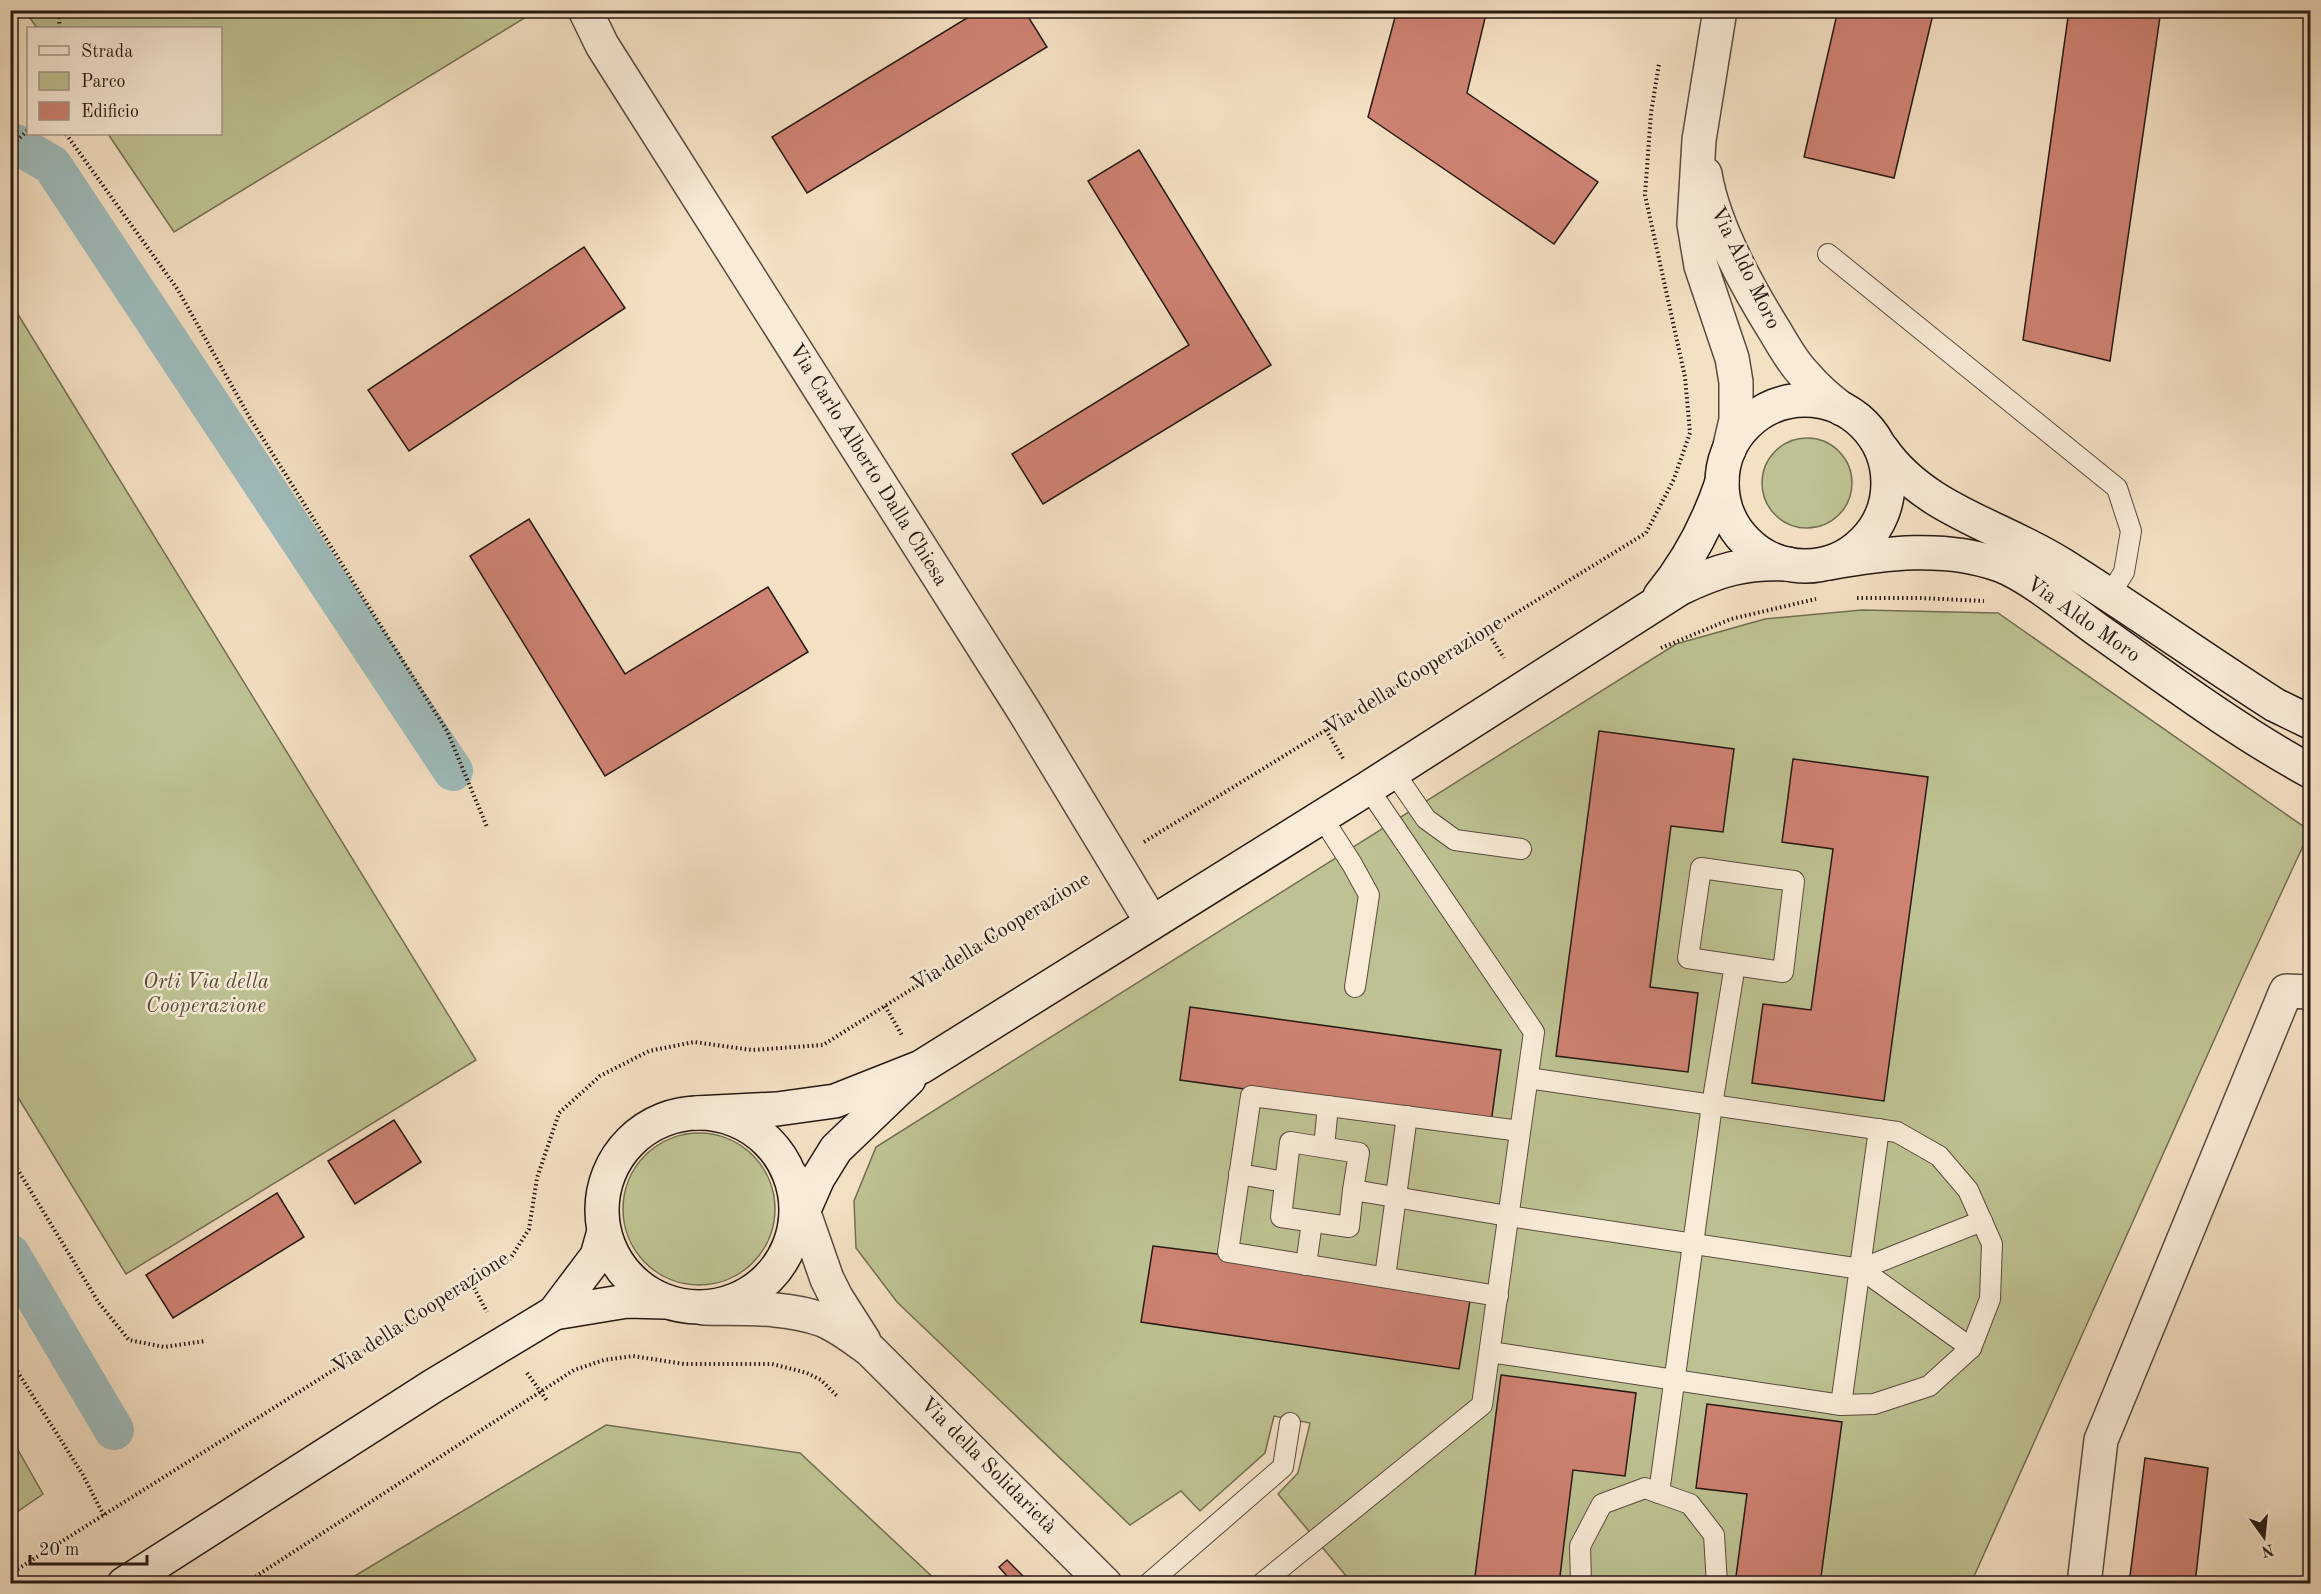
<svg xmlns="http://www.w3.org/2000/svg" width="2321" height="1594" viewBox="0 0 2321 1594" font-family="'Old Standard TT',serif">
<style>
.green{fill:#bec292;stroke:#726e52;stroke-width:1.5}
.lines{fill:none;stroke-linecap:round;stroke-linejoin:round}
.canal{stroke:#9ebbbb;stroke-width:40}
.building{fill:#ce8272;stroke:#271913;stroke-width:1.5}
.lane-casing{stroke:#5a4b3f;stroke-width:22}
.street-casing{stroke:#5a4b3f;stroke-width:36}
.secondary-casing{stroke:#271913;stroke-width:36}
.path{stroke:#271913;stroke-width:4;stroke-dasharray:1.5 3;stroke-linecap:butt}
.lane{stroke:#f8ebd8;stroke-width:20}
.street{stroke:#f8ebd8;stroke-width:33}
.secondary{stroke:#f8ebd8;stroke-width:33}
.labels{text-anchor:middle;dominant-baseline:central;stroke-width:5;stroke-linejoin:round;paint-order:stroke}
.street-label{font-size:21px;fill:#271913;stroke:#f8ebd8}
.park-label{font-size:21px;font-style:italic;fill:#544c39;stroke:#f8ebd8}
</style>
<rect width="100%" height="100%" fill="#f4e0c3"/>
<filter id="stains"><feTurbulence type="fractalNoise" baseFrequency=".00333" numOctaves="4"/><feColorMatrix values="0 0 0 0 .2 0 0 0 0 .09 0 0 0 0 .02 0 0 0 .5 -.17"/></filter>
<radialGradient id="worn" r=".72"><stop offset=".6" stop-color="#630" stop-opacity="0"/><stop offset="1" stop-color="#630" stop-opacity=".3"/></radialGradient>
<g class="green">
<polygon points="25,11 536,11 174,232 108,134 220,134 220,28 37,28"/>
<polygon points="11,303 476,1060 126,1274 11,1086"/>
<circle cx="1807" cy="483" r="45"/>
<polygon points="1862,610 1998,613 2310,831 2241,980 1971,1583 1352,1583 1278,1494 1298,1473 1310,1423 1274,1416 1265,1453 1200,1511 1181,1491 1130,1525 897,1302 856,1248 854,1201 876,1147 1676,644 1765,619"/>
<circle cx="699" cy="1209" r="76"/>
<polygon points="606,1425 800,1453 939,1583 343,1583"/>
<polygon points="10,1436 43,1494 11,1516 10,1516"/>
</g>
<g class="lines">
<g class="canal">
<polyline points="16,144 52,165 453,771"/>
<polyline points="10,1254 114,1430"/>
</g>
</g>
<g class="building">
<polygon points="980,10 1024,10 1047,47 807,193 772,137"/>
<polygon points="1397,10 1487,10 1467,93 1598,182 1554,244 1368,117"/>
<polygon points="1838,10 1934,10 1894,178 1804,157"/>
<polygon points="2069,10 2161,10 2110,361 2023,340"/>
<polygon points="1139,150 1271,365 1043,504 1012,454 1189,345 1088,181"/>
<polygon points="584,247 625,308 409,451 368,390"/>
<polygon points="529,519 625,674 768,587 808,652 605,776 470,556"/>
<polygon points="1599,731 1734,749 1723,832 1671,826 1650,987 1698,993 1688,1072 1556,1056"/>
<polygon points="1793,759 1928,777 1884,1101 1752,1083 1763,1004 1811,1010 1833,849 1782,842"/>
<polygon points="1190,1007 1501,1050 1491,1123 1180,1080"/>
<polygon points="394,1120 421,1162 355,1204 328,1161"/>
<polygon points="277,1193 304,1237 173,1318 146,1275"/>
<polygon points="1153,1246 1306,1265 1471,1294 1459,1369 1141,1322"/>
<polygon points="1501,1375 1636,1393 1625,1476 1573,1470 1559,1584 1474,1584"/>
<polygon points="1707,1404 1842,1422 1820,1584 1735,1584 1747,1494 1696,1488"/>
<polygon points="2145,1458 2208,1468 2195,1584 2129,1584"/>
<polygon points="1007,1560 1024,1577 1017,1584 1014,1584 999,1567"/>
</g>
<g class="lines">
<defs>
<g id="lane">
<polyline points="1828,254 2117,488 2131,531 2124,572 2109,596"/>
<polyline points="1393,771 1426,819 1455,840 1521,849"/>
<polyline points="1321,816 1352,864 1369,895 1355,987"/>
<polyline points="1324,1147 1328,1106"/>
<polyline points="1239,1174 1285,1182"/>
<polyline points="1353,1190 1349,1227 1281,1217 1290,1142 1359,1153 1353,1190 1508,1216 1861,1269 1971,1348"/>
<polyline points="1306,1265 1312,1222"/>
<polyline points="1861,1269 1982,1221"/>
<polyline points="1385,1277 1407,1116"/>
<polyline points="1498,1296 1228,1252 1251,1096 1520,1131"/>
<polyline points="1490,1352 1841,1405 1874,1404 1929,1386 1971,1348 1990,1299 1992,1244 1968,1190 1939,1156 1897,1132 1528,1078"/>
<polyline points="1841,1405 1879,1129"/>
<polyline points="1659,1493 1712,1105 1735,965 1783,972 1794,881 1701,868 1688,958 1735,965"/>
<polyline points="1148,1584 1283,1467 1290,1423"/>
<polyline points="1261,1584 1482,1405 1534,1032 1368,788"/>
<polyline points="1581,1584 1580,1546 1602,1504 1645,1488 1690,1504 1714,1535 1717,1584"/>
</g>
<g id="street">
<polyline points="585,10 602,45 1024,711 1151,921"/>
<polyline points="1720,10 1699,140 1694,224 1701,266 1732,358 1736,382 1736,420 1729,450"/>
<path d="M1705 174C1714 228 1748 288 1776 333 1785 348 1793 363 1805 375 1816 388 1828 399 1842 409"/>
<polyline points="791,1176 827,1279 836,1297 864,1341"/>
<path d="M703 1308C742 1309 786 1306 823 1320 840 1327 855 1339 870 1350L1105 1584"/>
<polyline points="2084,1584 2101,1440 2286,991 2310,992"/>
</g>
<g id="secondary">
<circle cx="1805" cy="483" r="83"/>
<path d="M1882 449C1924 510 2001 526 2061 564 2133 609 2203 659 2275 705L2310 722"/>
<path d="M1829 563C1884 553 1945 545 2000 565 2033 578 2072 612 2102 633 2170 681 2237 731 2310 771"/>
<path d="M1660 596C1688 562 1708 524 1722 482"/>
<circle cx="699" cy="1210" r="97"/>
<path d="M696 1113 777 1109 835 1101 921 1067 1368 788 1679 589C1718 570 1745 562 1788 564"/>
<polyline points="799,1221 818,1178 836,1149 909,1079"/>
<polyline points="554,1313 627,1301 665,1302"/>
<polyline points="124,1584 433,1386 554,1313 597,1256 604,1231"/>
</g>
</defs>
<use href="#lane" class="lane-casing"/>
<use href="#street" class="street-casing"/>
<use href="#secondary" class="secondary-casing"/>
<g class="path">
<polyline points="59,28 60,10"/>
<polyline points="66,134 178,290 250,418 447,731 487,827"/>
<polyline points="10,147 28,130"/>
<polyline points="1857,598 1921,598 1984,601"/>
<polyline points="1487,631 1504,658"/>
<polyline points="1661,648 1731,619 1816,599"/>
<polyline points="1326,730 1344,760"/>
<polyline points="1144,842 1646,533 1674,479 1690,433 1685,377 1645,195 1651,113 1659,64"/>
<polyline points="885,1006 903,1037"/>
<polyline points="10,1157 99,1303 129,1340 164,1347 205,1341"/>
<polyline points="472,1284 487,1312"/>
<polyline points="10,1360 83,1475 104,1516"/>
<polyline points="527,1373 548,1402"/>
<polyline points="10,1574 510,1259 529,1229 537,1178 559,1113 600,1076 649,1051 694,1042 752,1050 823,1045 1085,880"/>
<polyline points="244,1584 574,1370 604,1360 633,1356 684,1364 772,1364 807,1373 821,1380 837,1396"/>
</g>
<use href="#lane" class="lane"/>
<use href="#street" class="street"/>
<use href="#secondary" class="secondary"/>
</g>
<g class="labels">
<g class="street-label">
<text transform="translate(1745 268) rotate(64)">Via Aldo Moro</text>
<text transform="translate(868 465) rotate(58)">Via Carlo Alberto Dalla Chiesa</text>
<text transform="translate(2083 620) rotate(35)">Via Aldo Moro</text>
<text transform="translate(1414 676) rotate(-32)">Via della Cooperazione</text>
<text transform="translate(1001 932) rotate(-32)">Via della Cooperazione</text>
<text transform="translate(421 1313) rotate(-33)">Via della Cooperazione</text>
<text transform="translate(988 1466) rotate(45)">Via della Solidarietà</text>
</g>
<g class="park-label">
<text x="206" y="982">Orti Via della<tspan x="206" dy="24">Cooperazione</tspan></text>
</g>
</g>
<rect width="2321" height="1594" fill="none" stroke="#f4e0c3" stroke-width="36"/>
<rect x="12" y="12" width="2297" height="1570" fill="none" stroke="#271913" stroke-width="3"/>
<rect x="18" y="18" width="2285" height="1558" fill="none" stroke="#271913" stroke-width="1.5"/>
<rect x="27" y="27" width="195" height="108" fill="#f8ebd8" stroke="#a49789" stroke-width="1.5"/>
<rect x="39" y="46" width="30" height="9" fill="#f8ebd8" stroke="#a49789" stroke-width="1.5"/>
<text x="81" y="57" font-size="18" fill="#271913">Strada</text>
<rect x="39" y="72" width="30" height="18" fill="#bec292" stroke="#a49789" stroke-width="1.5"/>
<text x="81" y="87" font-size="18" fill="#271913">Parco</text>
<rect x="39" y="102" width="30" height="18" fill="#ce8272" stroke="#a49789" stroke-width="1.5"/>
<text x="81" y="117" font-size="18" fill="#271913">Edificio</text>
<g transform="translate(2264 1537) rotate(165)" stroke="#f8ebd8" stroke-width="4.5" paint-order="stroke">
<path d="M0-4.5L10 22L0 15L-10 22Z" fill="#271913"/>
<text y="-9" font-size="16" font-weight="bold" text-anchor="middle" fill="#271913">N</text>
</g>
<path d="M30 1555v9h117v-9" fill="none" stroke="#271913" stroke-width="3"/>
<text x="39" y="1555" font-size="18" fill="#271913" stroke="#f8ebd8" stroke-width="4.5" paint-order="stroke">20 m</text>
<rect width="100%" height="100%" filter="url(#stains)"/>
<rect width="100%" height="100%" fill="url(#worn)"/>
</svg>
